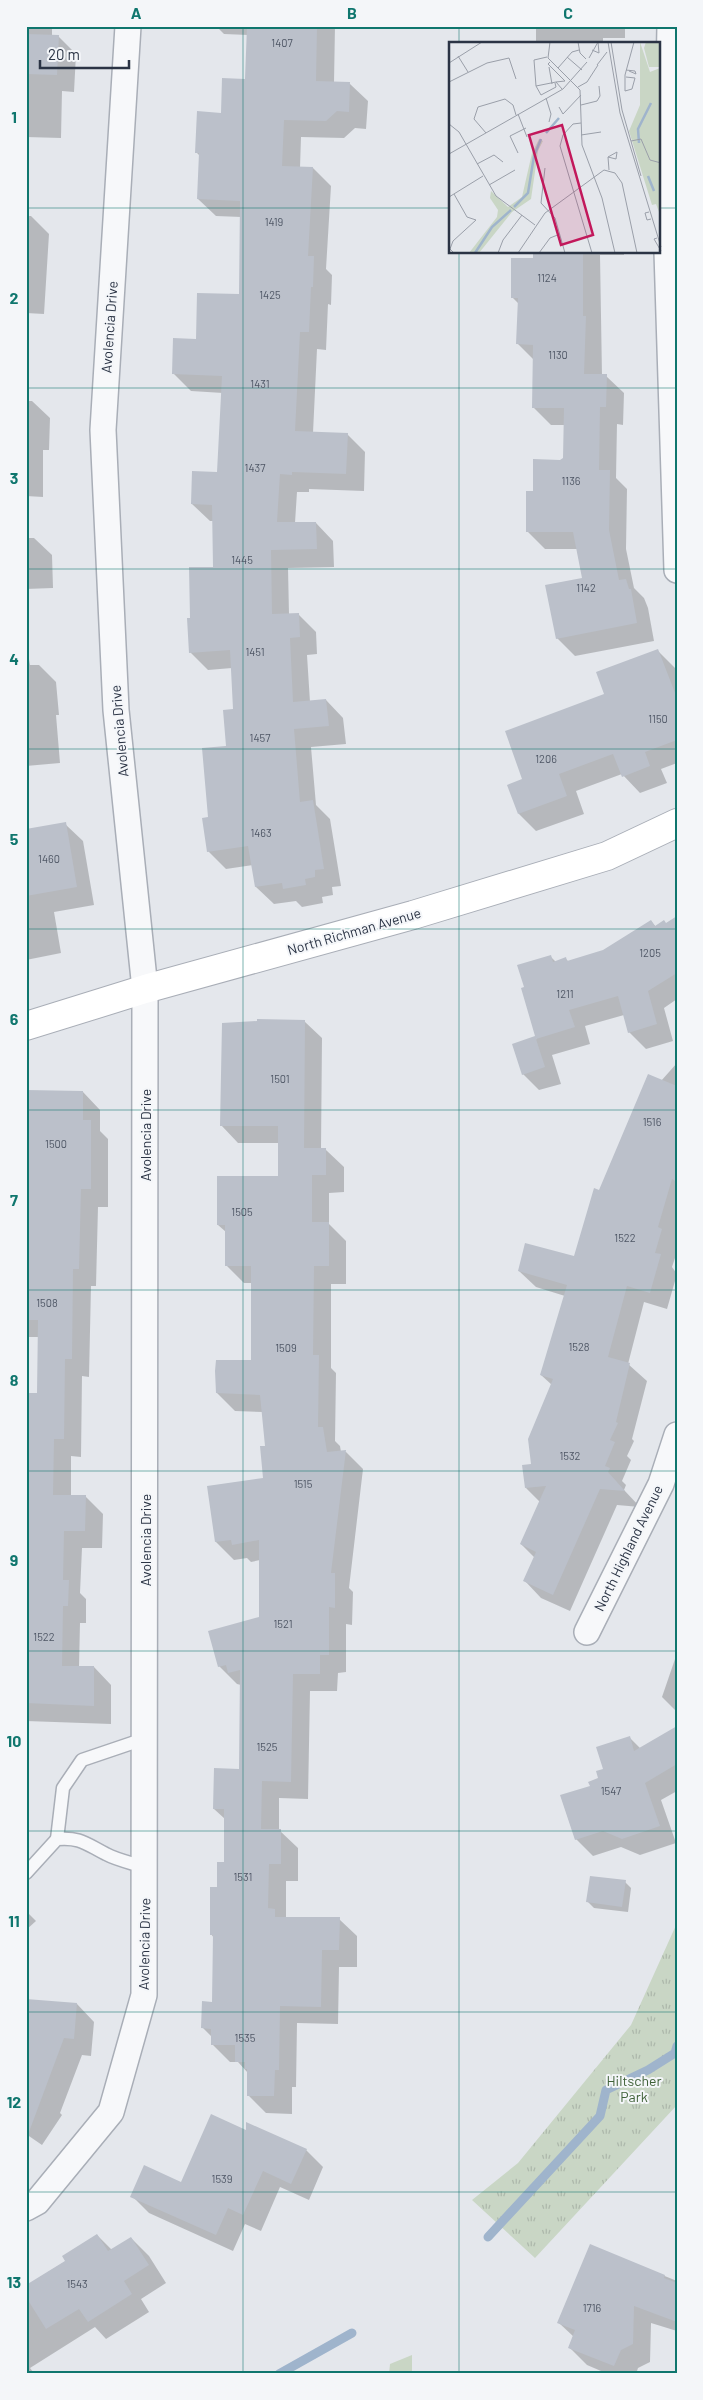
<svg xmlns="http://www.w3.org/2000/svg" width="703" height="2400" viewBox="0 0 703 2400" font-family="Barlow,sans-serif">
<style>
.park{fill:url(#park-tufts)}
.garden{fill:#c9d6c5}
.shadow{fill:#0003}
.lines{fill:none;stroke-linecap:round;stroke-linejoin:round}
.stream{stroke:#9fb4cc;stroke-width:9}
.building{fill:#bbc0ca}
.lane-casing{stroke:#a9aeb7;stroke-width:15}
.street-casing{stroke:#a9aeb7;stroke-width:28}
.secondary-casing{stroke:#a9aeb7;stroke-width:30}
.lane{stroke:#f7f8fa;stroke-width:12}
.street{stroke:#f7f8fa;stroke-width:25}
.secondary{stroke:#fff;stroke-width:28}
.grid{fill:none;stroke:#0f766e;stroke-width:1;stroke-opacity:0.55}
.labels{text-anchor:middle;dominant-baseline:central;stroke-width:4;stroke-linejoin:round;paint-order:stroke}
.number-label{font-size:11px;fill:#4f5766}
.street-label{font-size:14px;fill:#2b3445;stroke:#f4f6f9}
.park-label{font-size:14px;fill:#3f6138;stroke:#f4f6f9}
.inset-river{fill:none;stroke:#9fb4cc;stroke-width:2.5}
.inset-road{fill:none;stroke:#9a9fa9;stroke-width:1}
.view{fill:#c2185b;fill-opacity:0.15;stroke:#c2185b;stroke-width:2.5}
.inset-edge{fill:none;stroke:#2b3445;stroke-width:2.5}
.neatline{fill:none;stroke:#0f766e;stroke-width:2}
.grid-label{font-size:16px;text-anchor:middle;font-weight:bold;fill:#0f766e}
</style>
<defs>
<pattern id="park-tufts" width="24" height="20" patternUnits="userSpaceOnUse" patternTransform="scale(1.25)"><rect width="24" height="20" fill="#c9d6c5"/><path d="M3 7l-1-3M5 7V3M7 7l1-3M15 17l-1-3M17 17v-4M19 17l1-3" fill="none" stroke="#adb8ab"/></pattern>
</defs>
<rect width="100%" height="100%" fill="#e4e7ec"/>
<polygon class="park" points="677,1923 677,2105 535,2258 472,2200 518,2163 631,2025"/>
<polygon class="garden" points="412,2355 412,2374 389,2374 390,2364"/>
<g class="shadow">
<polygon points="26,26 52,26 52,36 58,36 76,54 74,92 62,91 61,138 26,137"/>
<polygon points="216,26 335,26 334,83 350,84 368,101 366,129 355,128 344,138 301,137 300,168 313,168 331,186 326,269 332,275 331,305 328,304 326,350 317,349 313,433 347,434 365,452 364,491 309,489 309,492 297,492 295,523 316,523 333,541 334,567 288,568 289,614 298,614 316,632 317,654 307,655 310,702 326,700 343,718 346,744 311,747 316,805 330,819 341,886 332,887 333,895 322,897 323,903 302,907 296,901 274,904 256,887 253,865 226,869 208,851 210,818 234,710 232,668 208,670 190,652 191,619 215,568 214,521 210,521 192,504 218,473 223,393 191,391 173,373 197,340 240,296 241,217 216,216 198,199 200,156 196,152 246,80 248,35 224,34"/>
<polygon points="536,26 625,26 625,38 603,38 603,44 536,44"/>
<polygon points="26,216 31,216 49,234 44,314 26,313"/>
<polygon points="534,252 624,252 624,255 600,255 602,376 606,376 624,393 623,425 617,424 616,478 627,489 626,549 634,588 644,598 648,608 654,641 575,656 557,638 583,579 577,549 545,549 527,531 560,461 565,458 565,425 551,425 533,407 534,360 518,344 519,304 512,297 534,259"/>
<polygon points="26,401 32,401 50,418 49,450 43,450 43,497 26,496"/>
<polygon points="26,538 34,538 52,555 53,588 26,589"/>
<polygon points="26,641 30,665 39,665 56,682 59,715 56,715 60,763 26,766"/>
<polygon points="658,651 675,668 677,673 677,763 661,769 667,783 640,793 622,774 576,791 584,814 536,831 519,814 523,780 606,695"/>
<polygon points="65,824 83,841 94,905 54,912 61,953 26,960 26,830"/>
<polygon points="677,918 677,999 664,1008 673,1041 646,1049 629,1032 624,1015 585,1026 590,1044 552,1055 561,1084 539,1090 523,1074 537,1037 525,988 551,957 556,962 566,959 569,962 603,952 651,921 656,927 667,924"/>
<polygon points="304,1021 322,1038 321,1150 326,1150 344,1167 344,1192 329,1193 329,1224 346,1241 346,1284 331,1284 331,1368 336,1373 335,1441 340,1446 341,1452 346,1452 363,1469 349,1588 353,1592 352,1625 346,1624 346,1672 338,1673 337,1691 310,1691 308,1799 279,1798 279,1830 298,1848 298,1881 286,1881 286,1918 339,1919 357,1936 357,1967 339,1967 338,2024 297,2023 296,2087 292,2087 292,2114 266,2113 248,2095 248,2073 238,2062 230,2062 212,2044 212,2037 203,2028 213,2003 214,1938 211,1934 218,1889 225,1863 225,1819 214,1809 240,1770 241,1685 237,1684 219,1666 260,1618 260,1560 251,1562 247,1558 234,1560 216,1542 208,1487 265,1479 267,1447 263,1412 235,1411 217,1393 252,1361 252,1283 244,1283 226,1265 226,1232 218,1225 279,1177 280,1143 238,1143 221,1125"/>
<polygon points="677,1063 677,1236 675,1243 677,1252 672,1267 677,1274 667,1309 644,1302 628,1364 647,1381 632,1439 634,1441 627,1456 631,1460 622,1481 626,1485 624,1490 640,1507 617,1505 570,1611 541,1598 525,1581 535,1558 521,1544 540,1502 526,1488 552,1385 541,1375 565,1296 536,1287 519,1271 574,1258 600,1191 661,1081"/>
<polygon points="26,1091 83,1092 100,1110 100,1131 108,1139 108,1207 98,1207 96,1286 91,1286 89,1377 82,1376 81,1457 71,1456 71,1496 85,1496 103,1514 102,1548 82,1548 80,1593 86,1599 86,1623 80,1623 79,1667 94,1667 111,1685 111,1724 26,1721 26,1394 38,1394 39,1337 29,1337 26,1334"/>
<polygon points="675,1659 677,1660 677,1712 662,1697"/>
<polygon points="677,1728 677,1791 661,1800 676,1843 640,1855 621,1847 593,1856 576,1839 591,1787 599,1779 629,1737 641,1749"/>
<polygon points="625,1882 631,1888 628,1912 594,1908 588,1902"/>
<polygon points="26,1911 36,1921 26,1930"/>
<polygon points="26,2000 77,2004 94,2022 91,2056 82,2055 60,2113 62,2115 42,2145 26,2134"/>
<polygon points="247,2132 306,2150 323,2167 309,2200 280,2187 261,2231 245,2224 233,2251 149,2213 132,2196 182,2183"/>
<polygon points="97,2235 112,2250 131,2238 149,2256 166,2283 141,2299 149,2312 106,2339 95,2327 30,2368 33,2372 26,2374 26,2286 66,2261"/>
<polygon points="591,2246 677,2281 677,2331 651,2323 650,2362 638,2368 636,2374 608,2374 587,2365 569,2347 574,2337 559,2323"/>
</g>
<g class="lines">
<g class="stream">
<polyline points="488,2237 600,2116 606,2090 648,2070 675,2053 677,2046"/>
<polyline points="279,2374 352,2333"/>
</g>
</g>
<g class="building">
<polygon points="247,26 317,26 316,81 350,82 349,112 337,111 326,121 284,120 282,166 313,167 308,256 314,256 313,287 311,287 309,332 300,332 295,431 348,433 346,474 292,472 292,475 280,474 277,522 316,522 317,549 271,550 272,614 299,613 300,637 290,638 293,702 326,699 329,726 294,729 300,802 313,800 324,869 315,870 315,877 305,879 306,885 283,889 282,883 255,887 248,846 207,852 202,818 208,817 202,748 226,746 223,710 233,709 230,650 189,653 187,618 190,618 189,567 213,567 212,505 191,504 192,471 217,472 222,376 172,374 173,338 196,339 197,293 239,294 240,201 197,199 199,153 195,153 197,111 221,113 222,78 245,79"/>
<polygon points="26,34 59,35 57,75 26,74"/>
<polygon points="533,252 583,252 583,316 586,316 584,374 607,374 606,407 600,407 599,470 610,470 609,530 619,580 626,579 629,589 631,589 637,623 556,639 545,585 582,578 573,532 526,532 526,491 533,491 533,459 560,460 563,458 564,408 532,408 533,345 516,344 518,298 511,298 511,258 533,258"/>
<polygon points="658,649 677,698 677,740 645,752 650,766 622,777 613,754 559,774 567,796 518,814 507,785 522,779 505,731 604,694 596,672"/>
<polygon points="66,822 77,887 26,896 26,829"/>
<polygon points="677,916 677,973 648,991 657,1024 628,1033 618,996 569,1010 575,1027 536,1039 545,1067 522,1075 512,1044 535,1036 521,988 524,987 517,965 551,955 553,962 566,957 567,961 603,950 651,920 655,926 664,920 666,923"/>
<polygon points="257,1019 305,1020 304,1148 326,1148 326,1175 312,1175 312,1222 329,1222 329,1266 314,1266 313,1355 319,1355 318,1427 323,1427 327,1452 346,1450 331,1573 335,1573 335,1608 329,1607 329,1655 320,1655 320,1674 293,1674 291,1782 262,1781 261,1829 281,1829 281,1864 269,1864 268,1908 275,1909 275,1917 340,1917 339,1950 322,1950 321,2007 280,2006 279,2070 275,2070 274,2096 247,2096 247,2069 245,2069 245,2062 235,2062 235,2045 211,2045 211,2029 201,2028 202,2001 212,2002 213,1935 210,1935 210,1887 217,1887 217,1862 224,1862 224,1809 213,1809 214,1768 239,1769 240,1670 228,1673 226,1665 218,1667 208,1631 259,1617 259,1540 232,1545 231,1540 215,1542 207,1486 263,1478 260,1446 265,1446 260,1395 216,1393 215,1371 216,1360 251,1360 251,1266 225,1266 225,1225 217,1225 217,1176 278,1176 278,1126 220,1126 222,1023 257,1021"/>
<polygon points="648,1074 677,1086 677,1182 672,1179 658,1227 662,1229 655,1253 661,1254 650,1293 627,1286 608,1357 630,1363 616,1422 618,1423 610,1440 615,1442 605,1466 610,1468 608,1472 625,1491 600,1489 553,1595 523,1581 536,1552 520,1544 546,1486 525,1488 522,1465 531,1464 528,1439 553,1379 540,1375 567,1285 518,1271 525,1243 574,1256 594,1188 599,1190"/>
<polygon points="26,1090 83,1091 83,1120 91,1120 91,1189 81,1189 79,1269 73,1269 72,1359 65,1359 64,1439 54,1439 53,1495 86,1495 85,1531 64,1531 63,1580 69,1580 68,1606 63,1606 62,1666 94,1666 94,1706 26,1703 26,1393 37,1393 38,1320 26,1320"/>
<polygon points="677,1726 677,1764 645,1783 660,1826 622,1839 603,1831 575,1840 560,1795 590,1786 588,1782 598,1778 596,1771 603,1769 596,1747 630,1736 634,1751"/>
<polygon points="590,1876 626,1880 622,1907 586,1902"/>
<polygon points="26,1999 77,2003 74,2039 64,2038 29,2132 26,2132"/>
<polygon points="211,2114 246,2130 246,2122 307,2149 291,2184 263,2171 243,2215 228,2208 216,2235 130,2197 144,2165 181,2182"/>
<polygon points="97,2234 108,2251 131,2237 149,2265 124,2281 132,2294 88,2322 79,2309 46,2329 26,2297 26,2285 65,2261 62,2256"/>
<polygon points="590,2244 665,2275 664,2278 677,2283 677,2322 634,2306 633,2344 621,2350 614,2366 568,2348 575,2330 557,2323"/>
</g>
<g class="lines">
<defs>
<g id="lane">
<polyline points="57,1839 63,1788 82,1760 144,1739"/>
<path d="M26 1873 57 1839C81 1837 86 1844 106 1854 117 1860 132 1863 144 1867"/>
</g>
<g id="street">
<polyline points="670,26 666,220 677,570"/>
<polyline points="587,1632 661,1484 677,1435"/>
<polyline points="26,2208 37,2202 111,2112 144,1995 145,989 116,710 103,430 128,26"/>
</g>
<polyline id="secondary" points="26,1026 145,989 413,915 607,856 677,823"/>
</defs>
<use href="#lane" class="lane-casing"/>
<use href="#street" class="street-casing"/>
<use href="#secondary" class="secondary-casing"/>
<use href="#lane" class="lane"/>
<use href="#street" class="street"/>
<use href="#secondary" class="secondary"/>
</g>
<path class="grid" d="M243 26V2374M459 26V44M26 208H450M659 208H677M459 252V2374M26 388H677M26 569H677M26 749H677M26 929H677M26 1110H677M26 1290H677M26 1471H677M26 1651H677M26 1831H677M26 2012H677M26 2192H677"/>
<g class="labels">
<g class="number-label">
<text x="282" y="42">1407</text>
<text x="274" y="221">1419</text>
<text x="547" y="277">1124</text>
<text x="270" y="294">1425</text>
<text x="558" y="354">1130</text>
<text x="260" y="383">1431</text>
<text x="255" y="467">1437</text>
<text x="571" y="480">1136</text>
<text x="242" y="559">1445</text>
<text x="586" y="587">1142</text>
<text x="255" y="651">1451</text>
<text x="658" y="718">1150</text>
<text x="260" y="737">1457</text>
<text x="546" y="758">1206</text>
<text x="261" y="832">1463</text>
<text x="49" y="858">1460</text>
<text x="650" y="952">1205</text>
<text x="565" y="993">1211</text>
<text x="280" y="1078">1501</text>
<text x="652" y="1121">1516</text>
<text x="56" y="1143">1500</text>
<text x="242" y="1211">1505</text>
<text x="625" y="1237">1522</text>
<text x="47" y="1302">1508</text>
<text x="579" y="1346">1528</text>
<text x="286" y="1347">1509</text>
<text x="570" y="1455">1532</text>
<text x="303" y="1483">1515</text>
<text x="283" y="1623">1521</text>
<text x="44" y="1636">1522</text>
<text x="267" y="1746">1525</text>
<text x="611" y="1790">1547</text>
<text x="243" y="1876">1531</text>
<text x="245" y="2037">1535</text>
<text x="222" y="2178">1539</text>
<text x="77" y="2283">1543</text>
<text x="592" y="2307">1716</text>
</g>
<g class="street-label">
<text transform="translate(109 327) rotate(-86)">Avolencia Drive</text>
<text transform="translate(119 731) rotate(-95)">Avolencia Drive</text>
<text transform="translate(354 931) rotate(-16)">North Richman Avenue</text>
<text transform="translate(145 1135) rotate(-90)">Avolencia Drive</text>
<text transform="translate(145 1540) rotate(-90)">Avolencia Drive</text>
<text transform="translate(628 1548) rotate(-64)">North Highland Avenue</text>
<text transform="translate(144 1944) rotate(-89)">Avolencia Drive</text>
</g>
<g class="park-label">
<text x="634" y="2080">Hiltscher<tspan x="634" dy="16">Park</tspan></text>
</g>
</g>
<g transform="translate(449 42)">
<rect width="211" height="211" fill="#e4e7ec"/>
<path d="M191 0 201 30 211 26 210 170 207 162 203 163 180 89 191 63ZM90 97 94 99 89 109 82 157 63 170 30 211H20L48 175 49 168 41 156 42 149 59 165 73 155 83 111Z" fill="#c9d6c5"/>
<path d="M197 0H211L210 25H200L195 6Z" fill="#c9d6c5"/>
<path class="inset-river" d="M97 91 110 76M190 101 189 87 202 61M199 134 205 149M65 165 79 151 85 114 92 97M26 211 43 185 62 168"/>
<path class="inset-road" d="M101 0 99 16 131 48 133 103 153 156 166 211M129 0 131 11 137 17M159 0 171 71 212 205M162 0 173 68 192 134M143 8 150 11 149 0M9 14 19 30M98 15 85 18 87 44 107 40M118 15 133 28M140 16 149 0M101 20 99 22 116 39 107 40 113 47M0 21 33 0M148 23 158 10M100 25 103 42M109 26 123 10 130 8M177 28 186 29 187 32 180 29M177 35 186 36 183 47 176 49V33L185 0M0 40 38 21 60 16 67 37M87 44 92 53 107 45 106 41M129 45 138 40 149 23M97 56 102 72 100 80M132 63 148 59 151 54 150 44M110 65 114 72 132 53M69 72 78 95M132 81 124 82 114 93 111 104 143 211M0 82 10 90 47 154 86 183M37 91 25 77 29 65 56 57 64 63 67 73M132 93 152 90M182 99 192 97 201 118 212 121M69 111 61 94 77 86M0 112 114 47 138 20M159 115 167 117 168 110 159 115 160 128M28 122 45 113 54 120M96 126 92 161 106 176 116 211M40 143 66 128M5 152 18 175 27 178 4 199 1 207 5 211M0 155 34 134M200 170 196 171 198 178 202 177M208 196 205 197 212 209M49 211 54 198 73 173M69 211 96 171 155 128 166 131 173 141 188 211M90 211 101 196 111 192"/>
<path class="view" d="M113 83 144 193 112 203 80 93Z"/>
<rect width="211" height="211" class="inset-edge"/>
</g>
<rect width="703" height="2400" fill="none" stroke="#f4f6f9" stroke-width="55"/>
<path d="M40 60v8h89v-8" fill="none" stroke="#2b3445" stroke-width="2.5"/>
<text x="48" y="60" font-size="15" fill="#2b3445" stroke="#f4f6f9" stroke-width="4" paint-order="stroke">20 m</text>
<rect x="28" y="28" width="648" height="2344" class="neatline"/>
<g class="grid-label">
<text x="136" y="19">A</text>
<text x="352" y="19">B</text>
<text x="568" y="19">C</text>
<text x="14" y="123">1</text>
<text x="14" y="304">2</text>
<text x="14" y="484">3</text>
<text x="14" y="665">4</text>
<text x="14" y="845">5</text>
<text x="14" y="1025">6</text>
<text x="14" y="1206">7</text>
<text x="14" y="1386">8</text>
<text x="14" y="1566">9</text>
<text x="14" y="1747">10</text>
<text x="14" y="1927">11</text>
<text x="14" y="2108">12</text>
<text x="14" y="2288">13</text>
</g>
</svg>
